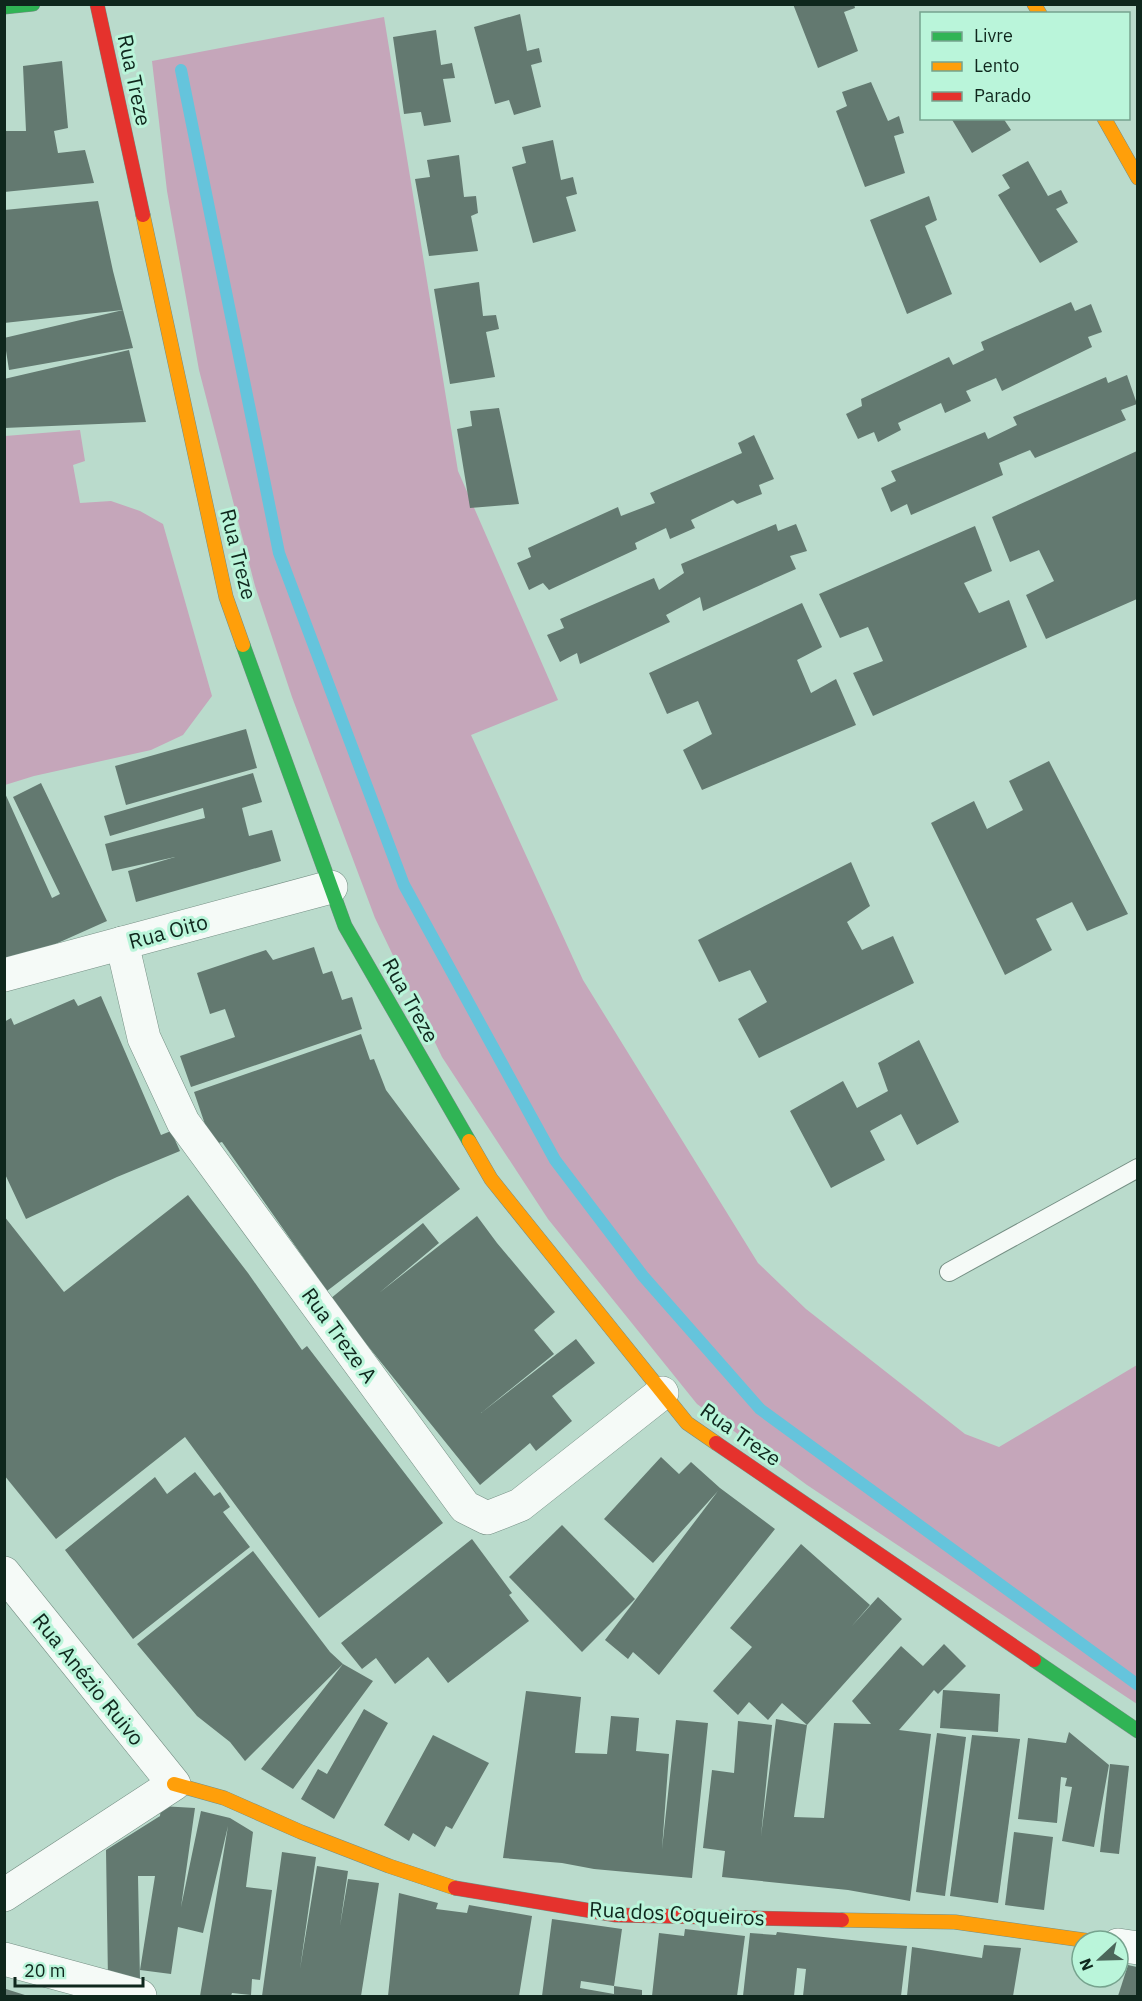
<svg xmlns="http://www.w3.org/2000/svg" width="1142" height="2001" viewBox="0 0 1142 2001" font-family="'IBM Plex Sans',sans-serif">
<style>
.forest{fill:#c5a6ba}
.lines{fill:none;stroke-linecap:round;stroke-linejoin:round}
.stream{stroke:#65c4dc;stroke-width:12}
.building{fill:#637970;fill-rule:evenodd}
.lane-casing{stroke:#758f84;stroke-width:20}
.street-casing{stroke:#758f84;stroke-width:34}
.fast-casing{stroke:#758f84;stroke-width:15}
.slow-casing{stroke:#758f84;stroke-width:15}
.jam-casing{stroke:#758f84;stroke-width:15}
.lane{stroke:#f5faf7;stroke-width:18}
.street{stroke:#f5faf7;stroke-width:33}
.fast{stroke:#30b455;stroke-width:14}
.slow{stroke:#ff9f0a;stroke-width:14}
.jam{stroke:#e5322d;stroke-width:14}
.labels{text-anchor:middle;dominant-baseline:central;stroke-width:6;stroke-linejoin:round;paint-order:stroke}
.street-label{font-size:21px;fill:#0f271d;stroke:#baf5da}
</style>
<rect width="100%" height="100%" fill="#badbcc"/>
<g class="forest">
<polygon points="384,17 458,471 558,700 471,735 583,980 758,1263 806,1309 965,1434 999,1447 1137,1365 1137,1704 807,1485 697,1404 548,1219 442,1057 375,918 292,697 255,586 199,370 167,191 152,61"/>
<polygon points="80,430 85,461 73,465 80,503 111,501 140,511 163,524 212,696 183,735 151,750 34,776 5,785 5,436"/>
</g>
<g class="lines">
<polyline class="stream" points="181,70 279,553 404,885 555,1160 643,1276 760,1409 1138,1685"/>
</g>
<g class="building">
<polygon points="793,4 854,4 855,8 844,12 858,51 818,68"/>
<polygon points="520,14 527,51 539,48 542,62 531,65 541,107 514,115 509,100 495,104 474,27"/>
<polygon points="436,30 441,65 452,63 455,78 443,79 451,122 424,126 421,112 404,114 393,37"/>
<polygon points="62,61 68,128 54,131 58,153 85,150 94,183 4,192 4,131 26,131 23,66"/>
<polygon points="871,82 888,121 899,116 904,133 894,136 905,173 865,187 836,111 847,106 842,92"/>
<polygon points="951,118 1003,118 1011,130 972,153"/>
<polygon points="553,140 561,180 573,177 577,194 566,197 576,231 533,243 512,167 526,163 522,147"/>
<polygon points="459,155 464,197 476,196 478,213 471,216 478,251 429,256 415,179 430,177 427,160"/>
<polygon points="1028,161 1048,196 1061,190 1068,203 1056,209 1078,242 1040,263 998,195 1010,188 1002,175"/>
<polygon points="929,196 937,220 925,226 952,294 907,314 870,220"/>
<polygon points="98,201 113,271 123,310 133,348 9,370 4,338 123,310 4,323 4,210"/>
<polygon points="479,282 483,316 496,315 499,329 486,332 495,377 450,384 434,289"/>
<polygon points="1071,302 1075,311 1091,304 1102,332 1088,337 1092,347 1002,391 996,378 966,391 971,401 945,413 941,403 898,423 901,430 878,442 874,432 858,439 846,414 862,406 861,399 949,357 953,365 984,350 981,342"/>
<polygon points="129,350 146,422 4,428 4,379"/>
<polygon points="1127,375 1137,404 1121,410 1126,420 1035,458 1030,450 999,463 1003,475 911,515 907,504 891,512 881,488 896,481 891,471 985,432 988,439 1017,425 1013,417 1106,377 1108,383"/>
<polygon points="499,408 519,504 470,508 457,429 472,426 470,411"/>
<polygon points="754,435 774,479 759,485 762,494 737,504 733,500 691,520 695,528 670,539 666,528 635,543 637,549 549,590 543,583 529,590 517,563 531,557 528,548 618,507 621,516 655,503 650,493 742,453 738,443"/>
<polygon points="1137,451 1137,599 1046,639 1026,595 1054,581 1039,550 1010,562 992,517"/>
<polygon points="776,524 778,531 796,524 807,551 790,556 796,569 703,611 700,597 666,615 670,622 580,664 577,653 560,662 547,635 564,628 560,619 654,578 659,590 684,573 681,564"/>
<polygon points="975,526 992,571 964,583 979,613 1009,600 1027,647 873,716 853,673 883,661 868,627 840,638 819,594"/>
<polygon points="802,603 822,647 797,660 811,693 836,679 856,725 702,790 683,750 712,734 698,701 667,714 649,673"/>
<polygon points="246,729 257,768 126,805 115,766"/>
<polygon points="1049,761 1128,914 1087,931 1072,902 1036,919 1052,950 1005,975 931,823 974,801 987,829 1023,810 1009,781"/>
<polygon points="253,773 262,802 242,808 249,836 272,830 281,861 136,902 128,871 175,857 112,871 105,844 205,818 203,808 110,836 104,816"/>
<polygon points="41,783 107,921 4,967 4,791 52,898 60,894 13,797"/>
<polygon points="851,862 870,906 847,922 862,950 893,936 914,983 759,1058 738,1019 767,1002 750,970 719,982 698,940"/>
<polygon points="314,947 323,974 332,971 342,1000 352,997 362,1029 191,1087 180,1056 235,1037 225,1009 210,1014 197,973 266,950 273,960"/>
<polygon points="101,996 161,1135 171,1131 180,1151 117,1177 26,1219 4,1172 4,1022 11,1018 14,1025 74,999 78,1006"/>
<polygon points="361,1034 370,1060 374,1059 386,1090 460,1189 327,1291 222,1142 212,1145 194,1092"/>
<polygon points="919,1040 959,1122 917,1145 901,1114 870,1131 885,1160 831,1188 790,1111 843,1081 857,1108 888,1091 878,1063"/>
<polygon points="188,1195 248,1273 302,1350 307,1346 443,1523 319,1618 185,1437 56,1539 4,1475 4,1216 64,1292"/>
<polygon points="477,1216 497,1243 555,1312 534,1330 554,1354 481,1413 576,1339 595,1363 552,1396 572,1421 536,1451 530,1443 480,1485 330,1299 423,1223 439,1243 379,1293"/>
<polygon points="661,1457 679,1474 691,1462 720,1488 775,1529 659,1675 633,1652 628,1659 605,1640 718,1491 653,1563 604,1519"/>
<polygon points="195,1472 214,1496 220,1492 230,1507 223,1512 250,1547 133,1639 65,1550 155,1477 167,1494"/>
<polygon points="562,1525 635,1599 582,1652 509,1577"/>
<polygon points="472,1539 512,1593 509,1595 529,1621 448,1683 428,1657 395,1684 376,1658 362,1669 341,1643"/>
<polygon points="801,1544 870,1605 851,1627 878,1597 902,1619 807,1725 794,1817 824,1818 834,1723 871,1724 852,1701 901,1646 923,1666 944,1644 966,1666 938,1694 934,1690 899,1730 931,1734 910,1901 848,1890 722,1877 725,1851 703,1848 712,1770 734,1773 738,1721 772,1725 761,1836 776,1719 807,1725 782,1703 768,1720 749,1702 738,1715 713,1691 752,1647 730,1628"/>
<polygon points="253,1551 330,1652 343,1664 373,1681 293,1789 261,1769 343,1664 245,1761 230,1742 197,1716 137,1644"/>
<polygon points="943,1690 1000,1694 998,1732 940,1728"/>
<polygon points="526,1691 581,1697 575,1753 607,1754 611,1716 639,1718 636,1751 669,1754 662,1849 676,1720 708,1723 692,1878 594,1869 562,1863 503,1858"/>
<polygon points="364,1709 388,1723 334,1819 301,1799 318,1769 327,1774"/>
<polygon points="1069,1732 1109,1765 1094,1847 1062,1841 1072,1787 1065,1786 1067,1778 1061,1777 1057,1823 1018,1819 1028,1738 1066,1743"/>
<polygon points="937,1733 966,1737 945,1896 916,1892"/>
<polygon points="433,1735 489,1763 452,1829 446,1826 435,1847 413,1833 409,1841 384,1825"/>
<polygon points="972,1735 1020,1739 998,1903 950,1896"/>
<polygon points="1110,1764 1129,1766 1119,1854 1100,1852"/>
<polygon points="161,1806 195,1808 181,1907 201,1811 230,1818 253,1832 246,1887 272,1890 260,1980 252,1979 251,1995 232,1993 231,1996 200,1996 228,1826 203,1933 178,1927 171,1974 140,1970 155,1876 138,1876 140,1980 108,1980 106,1850 160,1816"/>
<polygon points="1014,1832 1053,1837 1044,1910 1005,1905"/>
<polygon points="282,1852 316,1857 300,1969 317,1866 348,1871 340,1926 348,1879 379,1883 361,1996 262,1996"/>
<polygon points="399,1893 438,1903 436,1909 467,1913 469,1905 532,1916 519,1996 388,1996"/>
<path d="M552 1919 622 1929 614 1986 642 1990V1996H542ZM581 1981 614 1986V1994L580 1988Z"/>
<polygon points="685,1929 745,1936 737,1996 652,1996 659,1933 684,1936"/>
<polygon points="777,1932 907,1946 901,1996 803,1996 806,1969 797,1968 794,1996 743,1996 750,1933 776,1935"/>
<polygon points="984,1945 1021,1948 1013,1996 907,1996 912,1947 982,1958"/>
<polygon points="1128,1965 1137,1967 1137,1996 1118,1996"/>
<polygon points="6,1989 28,1996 4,1996"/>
</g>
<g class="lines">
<defs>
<polyline id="lane" points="949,1272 1138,1168"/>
<g id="street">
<polyline points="122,943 144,1038 183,1122 465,1507 487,1518 520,1505 662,1393"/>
<polyline points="4,975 331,887"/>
<polyline points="4,1573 174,1784 4,1895"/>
<polyline points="1118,1945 1138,1948"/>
<polyline points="4,1959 140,1996"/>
</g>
<g id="fast">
<polyline points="4,7 33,4"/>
<polyline points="243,645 345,926 469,1141"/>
<polyline points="1034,1660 1138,1731"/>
</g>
<g id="slow">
<polyline points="1034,4 1040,14"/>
<polyline points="1104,118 1138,178"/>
<polyline points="143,215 226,597 243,645"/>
<polyline points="469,1141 491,1179 687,1423 716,1443"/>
<polyline points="174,1784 224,1798 301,1832 389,1866 455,1888"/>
<polyline points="842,1920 955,1922 1090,1941"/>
</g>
<g id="jam">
<polyline points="97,4 143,215"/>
<polyline points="716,1443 1034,1660"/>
<polyline points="455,1888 616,1915 842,1920"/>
</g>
</defs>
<use href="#lane" class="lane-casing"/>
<use href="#street" class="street-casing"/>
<use href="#fast" class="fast-casing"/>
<use href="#slow" class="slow-casing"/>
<use href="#jam" class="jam-casing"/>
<use href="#lane" class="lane"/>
<use href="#street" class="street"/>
<use href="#fast" class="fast"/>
<use href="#slow" class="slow"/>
<use href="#jam" class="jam"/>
</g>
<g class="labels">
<g class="street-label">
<text transform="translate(135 80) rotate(78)">Rua Treze</text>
<text transform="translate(239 554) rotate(76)">Rua Treze</text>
<text transform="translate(168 931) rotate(-15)">Rua Oito</text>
<text transform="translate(411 1000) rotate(61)">Rua Treze</text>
<text transform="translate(340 1335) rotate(54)">Rua Treze A</text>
<text transform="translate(741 1434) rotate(35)">Rua Treze</text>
<text transform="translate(89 1679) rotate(51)">Rua Anézio Ruivo</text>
<text transform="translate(677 1913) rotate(3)">Rua dos Coqueiros</text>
</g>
</g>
<rect width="1142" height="2001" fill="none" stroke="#0f271d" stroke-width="12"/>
<rect x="920" y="12" width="210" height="108" fill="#baf5da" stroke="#76a38e" stroke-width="1.5"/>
<rect x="932" y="32" width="30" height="9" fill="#30b455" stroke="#76a38e" stroke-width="1.5"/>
<text x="974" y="42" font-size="18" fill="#0f271d">Livre</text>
<rect x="932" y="62" width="30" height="9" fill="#ff9f0a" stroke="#76a38e" stroke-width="1.5"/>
<text x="974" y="72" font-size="18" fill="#0f271d">Lento</text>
<rect x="932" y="92" width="30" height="9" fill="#e5322d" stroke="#76a38e" stroke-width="1.5"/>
<text x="974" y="102" font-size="18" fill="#0f271d">Parado</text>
<g transform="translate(1100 1959) rotate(248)"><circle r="28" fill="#baf5da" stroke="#76a38e" stroke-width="1.5"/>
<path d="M0-4.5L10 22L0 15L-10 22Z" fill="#4b665a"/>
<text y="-9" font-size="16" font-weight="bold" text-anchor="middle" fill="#0f271d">N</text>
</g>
<path d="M15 1977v9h128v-9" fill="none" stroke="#0f271d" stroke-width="3"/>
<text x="24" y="1977" font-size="18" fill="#0f271d" stroke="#baf5da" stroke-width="4.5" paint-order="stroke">20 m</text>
</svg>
